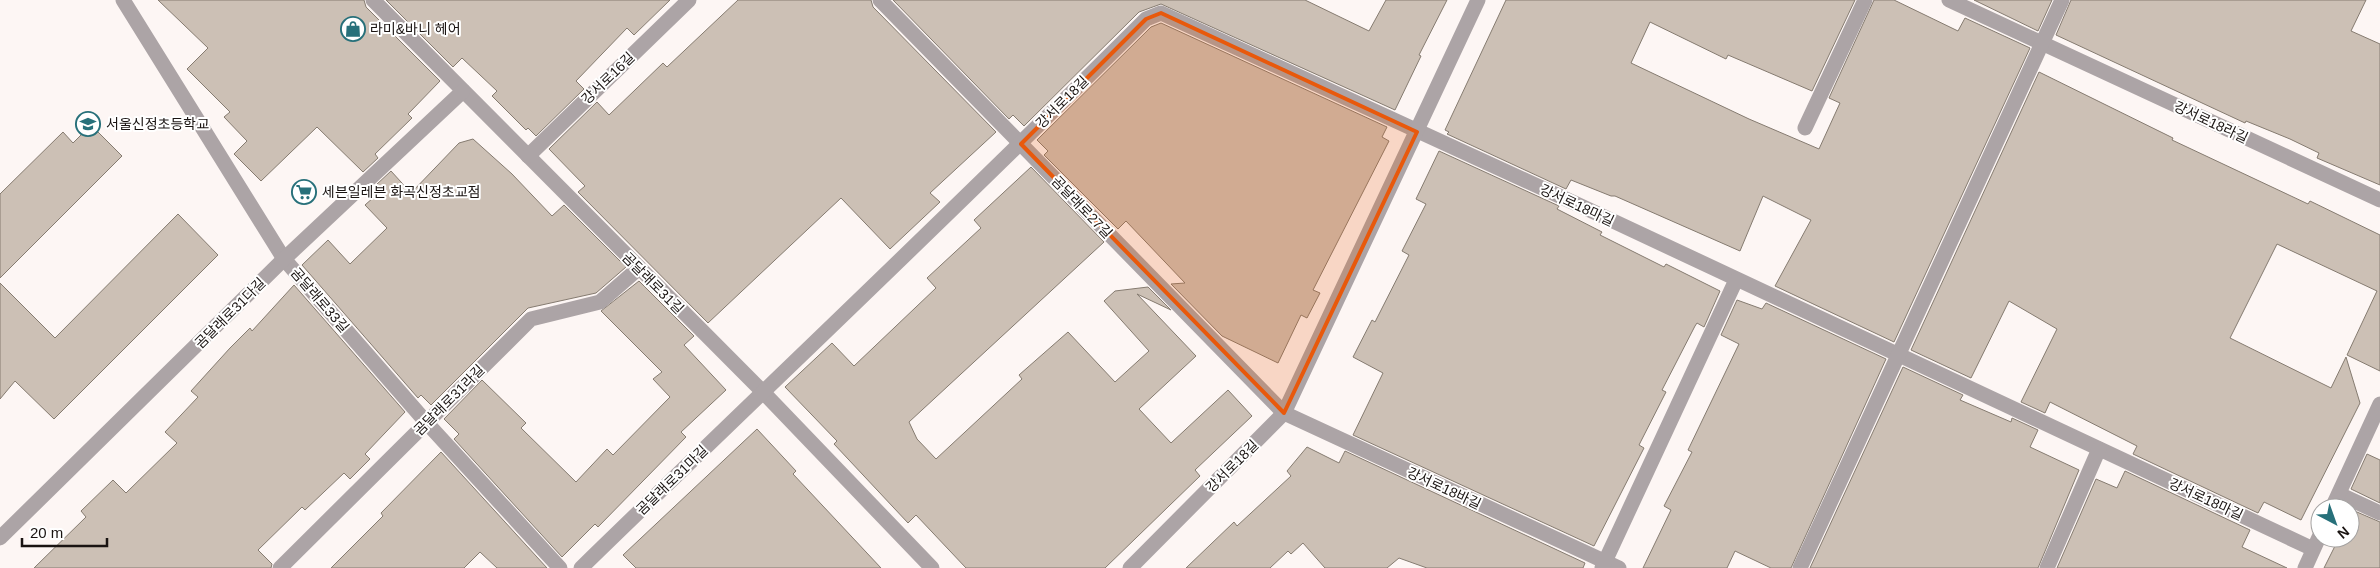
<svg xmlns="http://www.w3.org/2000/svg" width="2380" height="568" viewBox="0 0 2380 568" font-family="Helvetica,'Noto Sans KR',sans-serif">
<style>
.building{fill:#ccc0b5;stroke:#857b70}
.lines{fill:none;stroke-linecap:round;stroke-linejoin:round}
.minor{stroke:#aca4a6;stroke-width:15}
.marked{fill:#e8590c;fill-opacity:0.2;stroke:#e8590c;stroke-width:4;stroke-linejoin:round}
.labels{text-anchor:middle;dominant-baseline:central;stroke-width:4;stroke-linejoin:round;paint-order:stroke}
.poi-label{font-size:14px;fill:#1a1412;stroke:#fff;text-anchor:start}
.street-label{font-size:14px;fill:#1a1412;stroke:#fff}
</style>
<rect width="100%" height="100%" fill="#fdf6f4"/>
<g class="building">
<polygon points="158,0 364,0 366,7 440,81 408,114 412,118 375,154 378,158 363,172 317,127 261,181 234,154 247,141 224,117 230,112 187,69 208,48"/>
<polygon points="386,0 670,0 634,35 627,28 576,81 584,89 536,136 528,128 526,130 492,96 497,91 462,58 453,67"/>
<polygon points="738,0 871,0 873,7 996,132 930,193 940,202 890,249 841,198 708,323 578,192 585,186 549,149 597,102 609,115 663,63 667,67"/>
<polygon points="893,0 1305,0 1369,31 1386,0 1447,0 1419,55 1421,56 1395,110 1161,4 1139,12 1024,126 1013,115 1009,119"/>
<polygon points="1506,0 1855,0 1812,91 1728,55 1726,59 1650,22 1631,63 1749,119 1819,149 1840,103 1829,98 1874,0 1894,0 1958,31 1965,18 2030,48 1894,342 1775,286 1811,220 1763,196 1740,251 1615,196 1611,196 1571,180 1566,189 1447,134 1449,132 1445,130"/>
<polygon points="1974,0 2052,0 2038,31"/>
<polygon points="2071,0 2366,0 2351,31 2380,44 2380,185 2317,158 2319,153 2290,139 2246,121 2245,123 2056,35"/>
<polygon points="1161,23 1387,127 1382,137 1389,141 1313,290 1320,293 1307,318 1301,315 1278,363 1222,336 1171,284 1185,283 1126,221 1118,229 1044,155 1048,151 1037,140 1151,27"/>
<polygon points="2039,72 2173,138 2172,140 2308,204 2310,201 2380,235 2380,371 2347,355 2377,291 2277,244 2230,338 2331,388 2346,357 2360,403 2301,520 2264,502 2258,513 2133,454 2137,446 2050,402 2045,413 2021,402 2057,329 2009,301 1971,378 1911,350"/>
<polygon points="91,125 122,156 0,278 0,194 63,132 73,143"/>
<polygon points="473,139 512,174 552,216 564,205 626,267 596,293 528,308 431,405 421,395 418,398 302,265 328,240 350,264 387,228 365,205 382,190 376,185 391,171 411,193 459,143"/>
<polygon points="1439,151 1559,206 1557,209 1602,232 1600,235 1664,267 1666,264 1720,291 1704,327 1697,323 1695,326 1662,390 1666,392 1639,445 1644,448 1594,546 1353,435 1383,373 1353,357 1372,320 1375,322 1409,255 1402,251 1426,204 1416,199"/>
<polygon points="1031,167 1104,242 909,422 917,439 936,459 1022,379 1019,375 1068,332 1115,382 1149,351 1104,301 1115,291 1148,287 1171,310 1137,294 1196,356 1139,409 1171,443 1228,390 1252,416 1195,470 1200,476 1105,568 966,568 916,515 908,523 834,444 837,441 785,387 832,343 854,366 936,288 927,278 981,228 974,220"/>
<polygon points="178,214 218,255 54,419 15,381 0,399 0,283 55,338"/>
<polygon points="639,281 694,336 684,345 726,390 681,432 686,437 598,527 595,524 562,557 454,439 459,434 444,419 482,380 526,423 521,428 576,482 607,449 613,455 670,397 653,379 662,372 601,311"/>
<polygon points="294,285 405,412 365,454 370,459 350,479 344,473 305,510 302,507 258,550 272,564 271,568 34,568 86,517 81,511 113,480 126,493 177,443 165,432 198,397 191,391 230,348 250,328 252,331"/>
<polygon points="1737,300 1762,309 1766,303 1886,359 1791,568 1771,568 1735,551 1727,568 1643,568 1671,510 1664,506 1692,452 1688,450 1739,344 1721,335"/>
<polygon points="1903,367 1963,395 1960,400 2011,422 2012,418 2038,430 2030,447 2079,470 2038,568 1810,568"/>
<polygon points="757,429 796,471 793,474 881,568 636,568 623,555"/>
<polygon points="1307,447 1339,463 1345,451 1585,563 1583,568 1427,568 1399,558 1387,568 1325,568 1303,543 1291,554 1288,551 1270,568 1186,568 1234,522 1237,526 1291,476 1287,471"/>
<polygon points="441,452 547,568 497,568 480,552 464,568 331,568 383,516 381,513"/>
<polygon points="2367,454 2380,460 2380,503 2351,489"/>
<polygon points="2125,471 2250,530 2242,547 2287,568 2057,568 2096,479 2117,488"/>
<polygon points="2350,509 2380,522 2380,568 2324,568 2339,538 2350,538"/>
</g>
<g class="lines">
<g class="minor">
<polyline points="123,0 284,259 426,422 560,568"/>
<polyline points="373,0 762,391 932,568"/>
<polyline points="880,0 1284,413 1619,568"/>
<polyline points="1949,0 2380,200"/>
<polyline points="1805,128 1865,0"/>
<polyline points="528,156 689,0"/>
<polyline points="2339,494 2380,513"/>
<polyline points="2332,508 2380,404"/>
<polyline points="0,538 284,259 463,91"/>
<polyline points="280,568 531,319 600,302 639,268"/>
<path d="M581 568C769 385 960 205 1146 19L1161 13 1581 206 2313 549"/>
<polyline points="1130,568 1284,413 1478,0"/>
<polyline points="1602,568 1736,280"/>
<polyline points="1800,568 2062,0"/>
<polyline points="2047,568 2099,449"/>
<polyline points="2305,568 2320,535"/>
</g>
</g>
<path class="marked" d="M1161 13 1417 132 1284 413 1021 144 1146 19Z"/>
<defs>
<symbol id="shop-ring" viewBox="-11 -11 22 22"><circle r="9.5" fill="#fff" stroke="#27707a" stroke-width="1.5"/><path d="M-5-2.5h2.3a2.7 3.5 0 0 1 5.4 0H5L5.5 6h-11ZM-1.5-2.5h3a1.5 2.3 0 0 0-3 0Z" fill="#27707a"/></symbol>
<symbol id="school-ring" viewBox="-11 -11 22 22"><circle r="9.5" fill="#fff" stroke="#27707a" stroke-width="1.5"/><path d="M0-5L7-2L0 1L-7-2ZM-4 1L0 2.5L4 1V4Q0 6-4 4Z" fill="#27707a"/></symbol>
<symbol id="supermarket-ring" viewBox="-11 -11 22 22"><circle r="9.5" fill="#fff" stroke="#27707a" stroke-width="1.5"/><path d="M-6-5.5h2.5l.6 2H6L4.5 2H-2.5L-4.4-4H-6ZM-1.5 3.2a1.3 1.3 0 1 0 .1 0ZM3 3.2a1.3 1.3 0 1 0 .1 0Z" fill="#27707a"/></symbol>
</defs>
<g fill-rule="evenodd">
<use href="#shop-ring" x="339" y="15" width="28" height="28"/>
<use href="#school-ring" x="74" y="110" width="28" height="28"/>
<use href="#supermarket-ring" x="290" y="178" width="28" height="28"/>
</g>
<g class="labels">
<g class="poi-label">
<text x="370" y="29">라미&amp;바니 헤어</text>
<text x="106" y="124">서울신정초등학교</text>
<text x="322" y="192">세븐일레븐 화곡신정초교점</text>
</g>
<g class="street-label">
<text transform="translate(608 78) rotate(-44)">강서로16길</text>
<text transform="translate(1062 102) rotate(-45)">강서로18길</text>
<text transform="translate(2211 122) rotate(25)">강서로18라길</text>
<text transform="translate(1577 205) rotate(25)">강서로18마길</text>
<text transform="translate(1082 207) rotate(46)">곰달래로27길</text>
<text transform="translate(653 283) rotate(45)">곰달래로31길</text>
<text transform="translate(320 300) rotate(49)">곰달래로33길</text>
<text transform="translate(230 313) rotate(-45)">곰달래로31다길</text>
<text transform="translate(449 400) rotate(-45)">곰달래로31라길</text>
<text transform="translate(1232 466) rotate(-45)">강서로18길</text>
<text transform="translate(672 480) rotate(-44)">곰달래로31마길</text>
<text transform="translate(1444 488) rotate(25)">강서로18바길</text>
<text transform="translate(2206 499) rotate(25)">강서로18마길</text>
</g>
</g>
<g transform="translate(2335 523) rotate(139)"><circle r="24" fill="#ffffff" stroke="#a3a1a0"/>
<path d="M0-4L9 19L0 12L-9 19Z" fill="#27707a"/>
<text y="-8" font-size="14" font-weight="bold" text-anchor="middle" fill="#1a1412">N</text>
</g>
<path d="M22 538v8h85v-8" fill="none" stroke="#1a1412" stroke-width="2.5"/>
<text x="30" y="538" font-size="15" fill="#1a1412" stroke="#ffffff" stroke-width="4" paint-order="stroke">20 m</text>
</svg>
